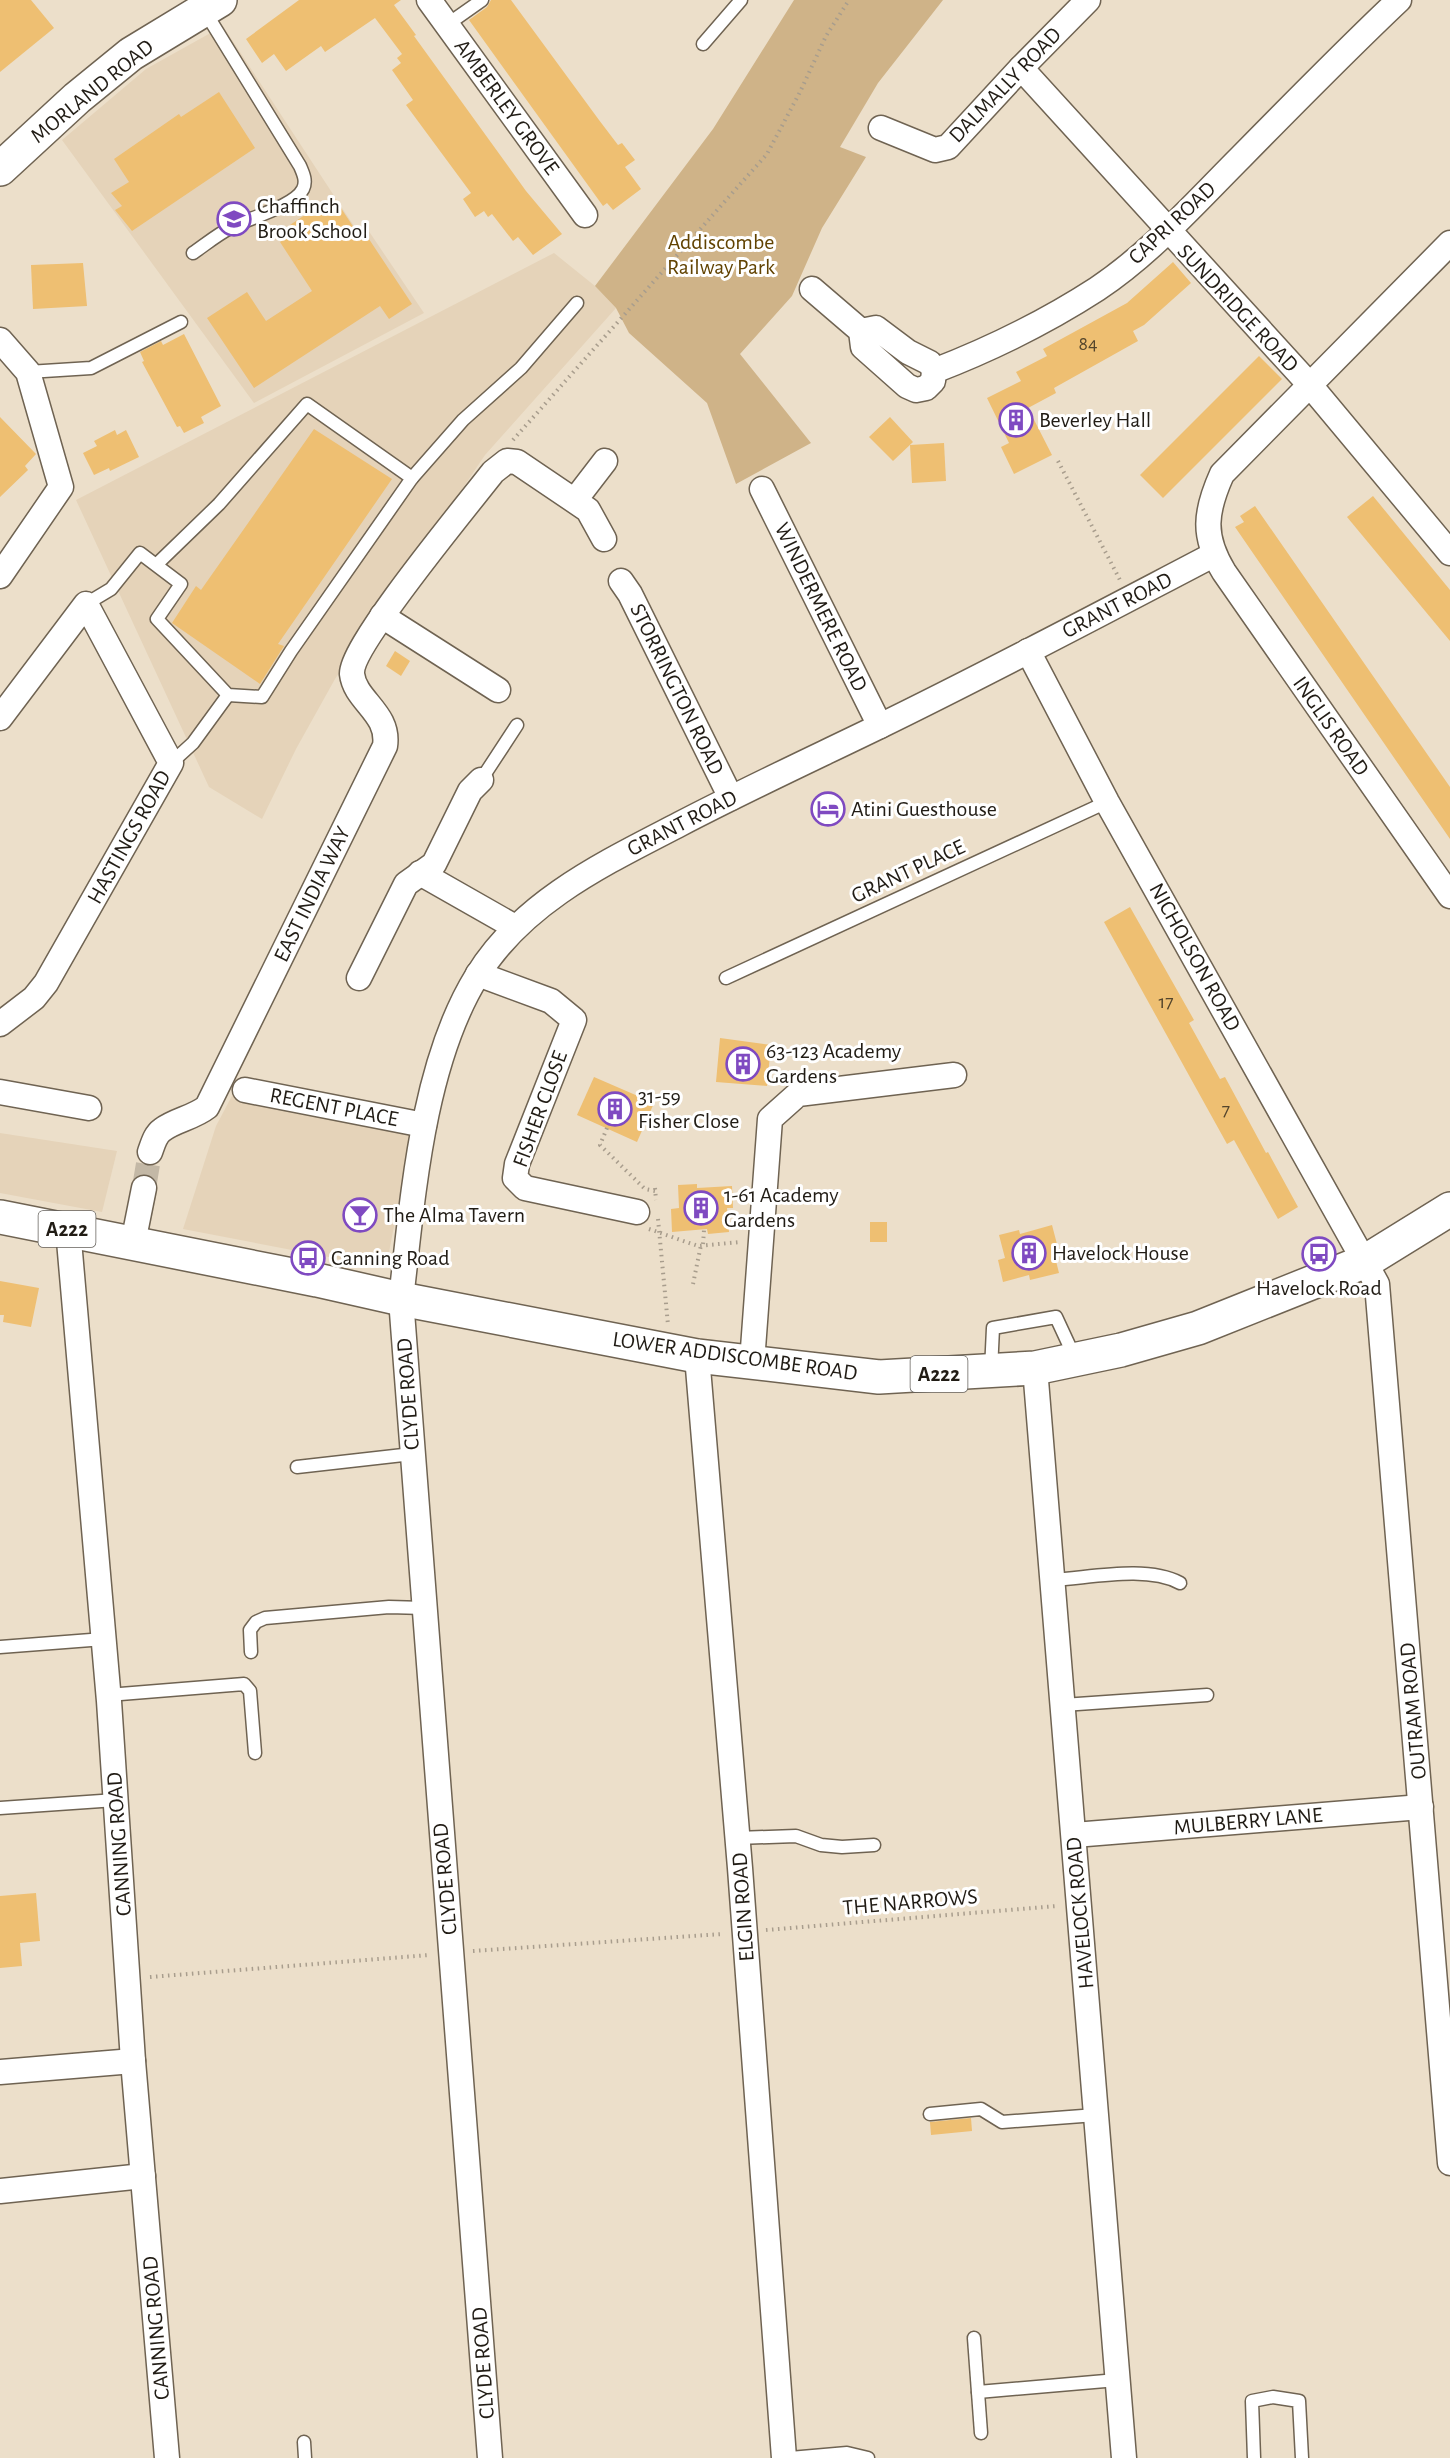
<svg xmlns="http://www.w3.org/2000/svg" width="1450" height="2458" viewBox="0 0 1450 2458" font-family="'Alegreya Sans',sans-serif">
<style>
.built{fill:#e5d3b9}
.green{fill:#cfb388}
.building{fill:#eebf72}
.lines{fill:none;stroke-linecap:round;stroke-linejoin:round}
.street-tunnel{stroke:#c3b8a6;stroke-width:24;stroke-dasharray:24 12;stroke-linecap:butt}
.lane-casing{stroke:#6f6352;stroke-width:15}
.street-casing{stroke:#6f6352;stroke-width:27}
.secondary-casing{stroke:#6f6352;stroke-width:36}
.primary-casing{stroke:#6f6352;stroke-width:36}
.path{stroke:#a89d8d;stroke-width:4;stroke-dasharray:1.5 4.5;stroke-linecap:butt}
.lane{stroke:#fff;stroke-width:12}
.street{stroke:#fff;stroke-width:24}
.secondary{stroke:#fff;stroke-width:33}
.primary{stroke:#fff;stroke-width:33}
.labels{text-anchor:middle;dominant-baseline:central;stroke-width:6;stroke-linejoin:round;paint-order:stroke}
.number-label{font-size:20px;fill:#54452c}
.shield{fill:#fff;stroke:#64605b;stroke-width:1.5}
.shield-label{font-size:21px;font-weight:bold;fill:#211c15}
.street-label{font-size:22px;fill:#211c15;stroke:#fff}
.poi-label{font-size:22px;fill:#211c15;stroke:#fff;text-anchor:start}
.park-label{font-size:22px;fill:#614201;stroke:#fff}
</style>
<rect width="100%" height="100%" fill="#ecdfca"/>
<g class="built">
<polygon points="223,26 346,214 356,229 364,224 424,313 254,403 62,140 146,69"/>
<polygon points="554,253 595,286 616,308 485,455 335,679 296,749 262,819 209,787 76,500"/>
<polygon points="234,1092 413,1127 386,1268 183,1229 216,1126"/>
<polygon points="0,1133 117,1151 102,1212 0,1193"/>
</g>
<polygon class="green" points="794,0 943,0 878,83 840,147 866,157 822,228 792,296 740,354 811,443 736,484 707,403 629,333 616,308 595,286 713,129"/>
<g class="building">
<polygon points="0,0 31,0 54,28 0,72"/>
<polygon points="299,0 401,0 394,5 416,35 414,36 526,191 562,234 533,255 518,237 513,241 492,214 488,217 484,211 475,217 463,199 471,193 406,105 413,100 392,70 401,63 397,58 402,54 375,18 325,52 321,46 286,71 274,54 262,63 246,39"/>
<polygon points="491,0 511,0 599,120 618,145 622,143 635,160 625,167 641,189 613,210 607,203 603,206 469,20 487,7"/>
<polygon points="219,92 255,148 132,231 115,210 122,206 111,193 129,182 114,159 179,114 181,117"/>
<polygon points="333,196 358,234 363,230 412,304 389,319 380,306 254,388 207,318 247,292 266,321 312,291 280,242 292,234 287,227"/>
<polygon points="1173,262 1191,283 1144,325 1133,331 1138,341 1054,388 1056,393 1028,408 1052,455 1014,474 1001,447 1009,443 987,398 1021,381 1016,372 1047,356 1043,349 1127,303"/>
<polygon points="83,263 87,306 33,309 31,265"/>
<polygon points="184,334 221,406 201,417 204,423 184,433 180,426 177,427 142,362 144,361 140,352 161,341 163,345"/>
<polygon points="1259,356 1282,379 1163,498 1140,475"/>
<polygon points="0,417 36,454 25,466 28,470 0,497"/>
<polygon points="890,417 913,442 893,461 869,437"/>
<polygon points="314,429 392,479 278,644 284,646 260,684 172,623 196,586 201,590"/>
<polygon points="115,430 117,435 126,430 139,457 110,471 109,468 94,475 83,453 97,446 94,441"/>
<polygon points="944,443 946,481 912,483 910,445"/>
<polygon points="1373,496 1450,590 1450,641 1347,517"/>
<polygon points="1255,506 1450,787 1450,839 1235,527 1244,522 1240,516"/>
<polygon points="395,651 410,661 401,676 386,666"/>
<polygon points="1130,907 1194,1020 1189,1023 1220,1079 1225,1077 1266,1153 1268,1152 1298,1207 1278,1219 1234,1140 1227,1144 1104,922"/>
<polygon points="720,1038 771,1045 767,1086 716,1082"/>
<polygon points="594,1077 654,1103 637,1142 577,1115"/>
<polygon points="697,1184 697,1188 732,1186 733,1208 727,1208 729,1232 708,1234 707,1229 672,1232 671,1209 679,1208 678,1185"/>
<rect x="870" y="1222" width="17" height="20"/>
<polygon points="1052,1225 1058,1248 1053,1249 1059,1273 1030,1280 1029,1275 1003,1282 998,1260 1005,1258 999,1235 1019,1230 1020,1234"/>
<polygon points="0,1281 39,1288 31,1327 3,1322 4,1315 0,1315"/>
<polygon points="36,1893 40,1941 20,1943 22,1966 0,1968 0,1896"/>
<polygon points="971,2118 972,2131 931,2135 930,2122"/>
</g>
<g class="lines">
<polyline class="street-tunnel" points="144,1188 150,1152"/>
<defs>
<g id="lane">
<polyline points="448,24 482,0"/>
<polyline points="703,44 741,0"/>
<path d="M193 253C206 244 218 234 232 227 249 218 295 206 303 189 307 181 303 173 300 166L204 10"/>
<polyline points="28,372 91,368 181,322"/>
<polyline points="412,478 463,420 521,368 577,303"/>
<polyline points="86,604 111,589 140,553 181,584 157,619 228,695 262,697 291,651 412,478 307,404 219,504 156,565"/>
<polyline points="171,763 193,743 228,695"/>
<polyline points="481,780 517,725"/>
<polyline points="726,978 1107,802"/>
<polyline points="991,1370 993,1328 1056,1317 1075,1358"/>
<polyline points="297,1467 412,1454"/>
<path d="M1053 1580C1090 1578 1146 1565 1180 1583"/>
<polyline points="0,1647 104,1639"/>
<polyline points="251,1652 250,1630 256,1622 265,1618 389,1607 424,1608"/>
<polyline points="108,1695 244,1684 250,1691 255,1753"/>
<polyline points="1063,1705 1207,1695"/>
<polyline points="0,1808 116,1800"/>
<polyline points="737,1838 796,1836 821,1845 842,1847 874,1845"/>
<polyline points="930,2114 981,2109 1002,2122 1096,2115"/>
<polyline points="974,2338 981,2433"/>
<polyline points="978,2392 1117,2380"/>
<polyline points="304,2442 305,2458"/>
<polyline points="790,2458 847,2453 868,2458"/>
<polyline points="1254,2458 1252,2401 1273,2397 1299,2401 1302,2458"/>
</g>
<g id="street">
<polyline points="429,0 585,215"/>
<polyline points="1021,68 1309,384 1450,553"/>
<polyline points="881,128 935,150 948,147 1021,68 1088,0"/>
<path d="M1450 243 1222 474C1205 512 1202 536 1224 572L1450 896"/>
<polyline points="812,289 861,331 863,347 907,386 916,390 926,388 933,381 934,371 930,363 908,352 876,328 861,331"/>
<polyline points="0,340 28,372 61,487 0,576"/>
<path d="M934 371C991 349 1046 322 1097 289 1151 253 1195 203 1241 157 1293 104 1345 51 1399 0"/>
<polyline points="762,489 880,726"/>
<polyline points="575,500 605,461"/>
<polyline points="621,581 630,594 731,798"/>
<polyline points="382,616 498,690"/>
<polyline points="1028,651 1107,802 1377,1284 1450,2163"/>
<polyline points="0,718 86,604 171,763 46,983 34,998 0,1024"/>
<polyline points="420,873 515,927"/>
<polyline points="478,974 551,1001 574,1020 517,1164 515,1178 525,1188 637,1212"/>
<polyline points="359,978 406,884 434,864 470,791 481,780"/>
<polyline points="245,1090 424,1125"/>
<polyline points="0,1092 89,1108"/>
<path d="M150 1152C153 1144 155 1135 162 1130 175 1120 193 1118 207 1107L385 746C390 713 355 701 352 674 350 646 470 502 493 472L507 461 517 462 588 510 604 539"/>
<polyline points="68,1229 109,1701 133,2061 167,2458"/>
<polyline points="133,1243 144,1188"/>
<polyline points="697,1356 740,1868 784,2458"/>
<polyline points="752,1362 770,1119 798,1094 954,1075"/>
<polyline points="1035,1368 1124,2458"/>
<polyline points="1074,1835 1421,1807"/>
<polyline points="0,2072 133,2061"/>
<polyline points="0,2191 143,2176"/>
<path d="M490 2458 401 1299C413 1197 422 1065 477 976 523 901 605 863 680 824 745 790 812 759 878 727 991 672 1102 613 1213 555"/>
</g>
<polyline id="secondary" points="0,169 77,98 131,54 220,0"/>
<polyline id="primary" points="0,1217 317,1280 401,1299 697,1356 879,1377 1035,1368 1121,1350 1198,1328 1366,1261 1450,1209"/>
</defs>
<use href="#lane" class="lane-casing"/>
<use href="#street" class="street-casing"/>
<use href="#secondary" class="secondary-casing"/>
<use href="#primary" class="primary-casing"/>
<g class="path">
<polyline points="513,440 767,154 800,92 826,36 849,0"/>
<polyline points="1058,461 1120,580"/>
<polyline points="607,1128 600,1145 645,1189 655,1191"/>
<polyline points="655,1188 656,1200"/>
<polyline points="658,1219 668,1325"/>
<polyline points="649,1229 698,1246 740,1242"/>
<polyline points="703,1244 704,1230"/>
<polyline points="693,1284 701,1245"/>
<polyline points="766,1930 1057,1906"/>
<polyline points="473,1951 722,1934"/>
<polyline points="150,1977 429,1955"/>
</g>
<use href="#lane" class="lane"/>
<use href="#street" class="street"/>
<use href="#secondary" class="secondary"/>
<use href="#primary" class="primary"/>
</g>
<defs>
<symbol id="school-ring" viewBox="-11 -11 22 22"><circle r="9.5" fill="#fff" stroke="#7f4ac1" stroke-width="1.5"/><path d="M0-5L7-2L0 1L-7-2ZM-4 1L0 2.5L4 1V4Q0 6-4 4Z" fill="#7f4ac1"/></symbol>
<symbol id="building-ring" viewBox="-11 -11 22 22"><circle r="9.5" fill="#fff" stroke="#7f4ac1" stroke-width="1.5"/><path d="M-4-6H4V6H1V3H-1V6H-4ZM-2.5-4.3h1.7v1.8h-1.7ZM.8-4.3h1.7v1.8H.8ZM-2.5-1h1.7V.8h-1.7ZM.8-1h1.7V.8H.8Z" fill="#7f4ac1"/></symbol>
<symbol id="hotel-ring" viewBox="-11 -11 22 22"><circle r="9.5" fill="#fff" stroke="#7f4ac1" stroke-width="1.5"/><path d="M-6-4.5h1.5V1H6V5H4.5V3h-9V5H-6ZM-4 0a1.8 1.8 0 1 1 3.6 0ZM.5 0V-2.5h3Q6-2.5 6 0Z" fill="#7f4ac1"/></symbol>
<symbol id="bar-ring" viewBox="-11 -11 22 22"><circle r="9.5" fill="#fff" stroke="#7f4ac1" stroke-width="1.5"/><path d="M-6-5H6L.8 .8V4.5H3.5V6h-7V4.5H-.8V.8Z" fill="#7f4ac1"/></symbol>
<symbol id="bus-ring" viewBox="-11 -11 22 22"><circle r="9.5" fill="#fff" stroke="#7f4ac1" stroke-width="1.5"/><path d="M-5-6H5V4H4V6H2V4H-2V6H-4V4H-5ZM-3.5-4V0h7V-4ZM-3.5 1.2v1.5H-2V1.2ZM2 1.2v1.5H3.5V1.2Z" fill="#7f4ac1"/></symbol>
</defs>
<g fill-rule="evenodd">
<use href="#school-ring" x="215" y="200" width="38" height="38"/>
<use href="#building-ring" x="997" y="401" width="38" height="38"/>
<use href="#hotel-ring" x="809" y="790" width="38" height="38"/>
<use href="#building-ring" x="724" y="1045" width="38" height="38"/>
<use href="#building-ring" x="596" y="1090" width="38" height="38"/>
<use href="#building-ring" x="682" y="1189" width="38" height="38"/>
<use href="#bar-ring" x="341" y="1196" width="38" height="38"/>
<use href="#building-ring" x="1010" y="1234" width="38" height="38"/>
<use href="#bus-ring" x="1300" y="1235" width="38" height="38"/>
<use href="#bus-ring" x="289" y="1239" width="38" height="38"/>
</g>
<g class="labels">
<g class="number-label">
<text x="1088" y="344">84</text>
<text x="1166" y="1002">17</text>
<text x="1226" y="1110">7</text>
</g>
<g class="shield">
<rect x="38.5" y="1211" width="57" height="36" rx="4.5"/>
<rect x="910.5" y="1356" width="57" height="36" rx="4.5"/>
</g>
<g class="shield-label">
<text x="67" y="1229">A222</text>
<text x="939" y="1374">A222</text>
</g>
<g class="street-label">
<text transform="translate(1005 85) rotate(-46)">DALMALLY ROAD</text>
<text transform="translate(92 91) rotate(-39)">MORLAND ROAD</text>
<text transform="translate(507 107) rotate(54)">AMBERLEY GROVE</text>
<text transform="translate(1172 223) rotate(-43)">CAPRI ROAD</text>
<text transform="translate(1238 308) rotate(47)">SUNDRIDGE ROAD</text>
<text transform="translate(1117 605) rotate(-27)">GRANT ROAD</text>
<text transform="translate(821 607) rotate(64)">WINDERMERE ROAD</text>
<text transform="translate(677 689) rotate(64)">STORRINGTON ROAD</text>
<text transform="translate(1331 726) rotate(55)">INGLIS ROAD</text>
<text transform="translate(682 823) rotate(-27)">GRANT ROAD</text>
<text transform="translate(129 837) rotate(-61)">HASTINGS ROAD</text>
<text transform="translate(908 871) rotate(-25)">GRANT PLACE</text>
<text transform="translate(312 894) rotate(-64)">EAST INDIA WAY</text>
<text transform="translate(1195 957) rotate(61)">NICHOLSON ROAD</text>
<text transform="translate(334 1107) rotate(11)">REGENT PLACE</text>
<text transform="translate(540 1109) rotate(-70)">FISHER CLOSE</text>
<text transform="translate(735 1356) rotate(8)">LOWER ADDISCOMBE ROAD</text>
<text transform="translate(408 1394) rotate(-94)">CLYDE ROAD</text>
<text transform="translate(1413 1711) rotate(-95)">OUTRAM ROAD</text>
<text transform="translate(1248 1821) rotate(-5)">MULBERRY LANE</text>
<text transform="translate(119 1844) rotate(-94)">CANNING ROAD</text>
<text transform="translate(445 1879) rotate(-95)">CLYDE ROAD</text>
<text transform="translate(910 1902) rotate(-5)">THE NARROWS</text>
<text transform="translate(743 1907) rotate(-94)">ELGIN ROAD</text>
<text transform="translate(1080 1913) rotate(-95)">HAVELOCK ROAD</text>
<text transform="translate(156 2328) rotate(-95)">CANNING ROAD</text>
<text transform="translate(483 2363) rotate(-94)">CLYDE ROAD</text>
</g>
<g class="poi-label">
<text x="257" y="206">Chaffinch<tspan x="257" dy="25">Brook School</tspan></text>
<text x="1039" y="420">Beverley Hall</text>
<text x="851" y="809">Atini Guesthouse</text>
<text x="766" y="1051">63-123 Academy<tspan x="766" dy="25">Gardens</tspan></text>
<text x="638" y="1096">31-59<tspan x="638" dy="25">Fisher Close</tspan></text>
<text x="724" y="1195">1-61 Academy<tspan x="724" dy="25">Gardens</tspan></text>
<text x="383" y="1215">The Alma Tavern</text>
<text x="1052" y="1253">Havelock House</text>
<text x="331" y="1258">Canning Road</text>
<text x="1319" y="1288" text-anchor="middle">Havelock Road</text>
</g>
<g class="park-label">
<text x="721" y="242">Addiscombe<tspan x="721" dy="25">Railway Park</tspan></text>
</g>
</g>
</svg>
